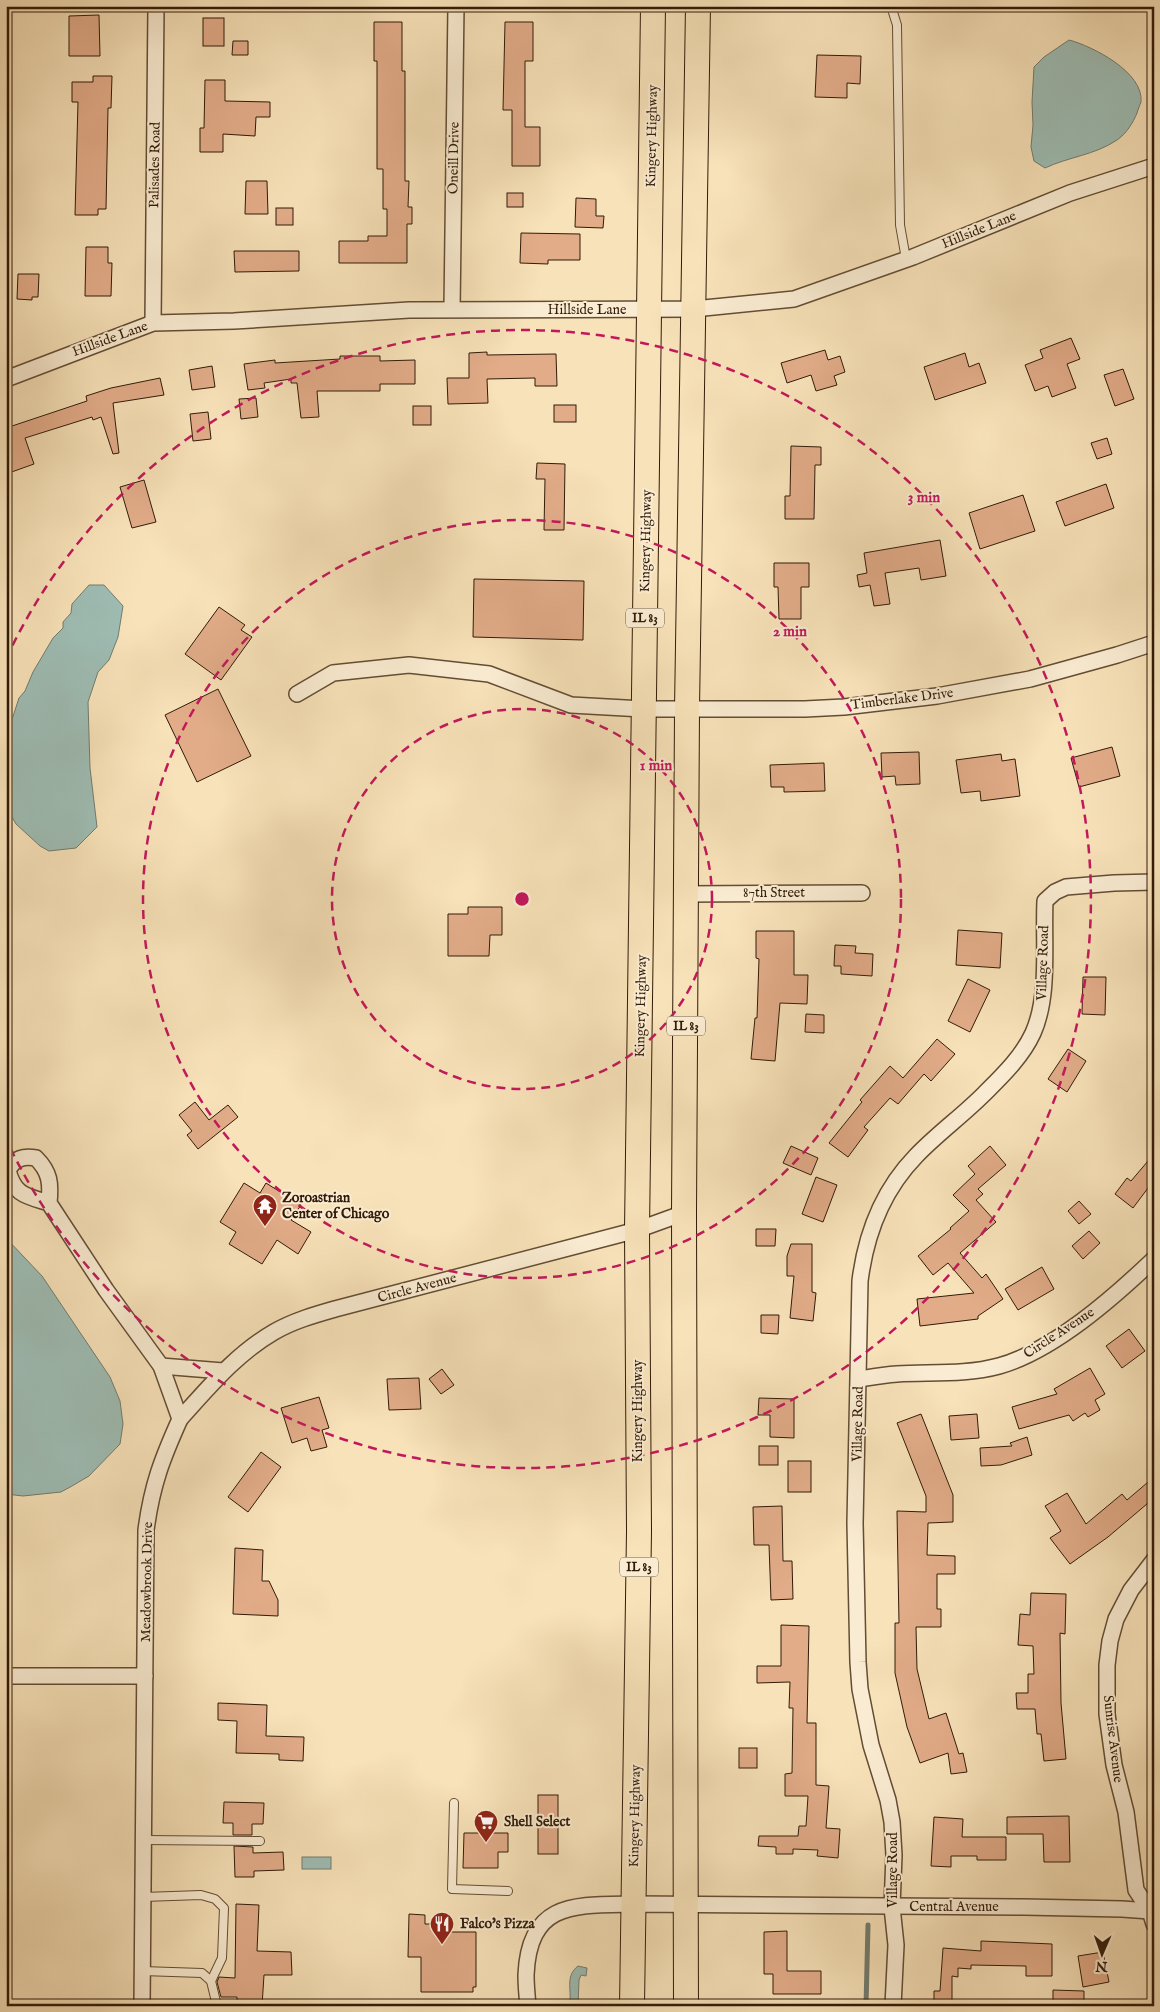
<svg xmlns="http://www.w3.org/2000/svg" width="1160" height="2012" viewBox="0 0 1160 2012" font-family="'IM FELL English',serif">
<style>
.water{fill:#9ebdb4;stroke:#727c6f}
.lines{fill:none;stroke-linecap:round;stroke-linejoin:round}
.stream{stroke:#727c6f;stroke-width:5}
.building{fill:#e2ac89;stroke:#311b08}
.service-casing{stroke:#634d34;stroke-width:10}
.minor-casing{stroke:#634d34;stroke-width:18}
.primary-casing{stroke:#311b08;stroke-width:26}
.service{stroke:#faecd2;stroke-width:8}
.minor{stroke:#faecd2;stroke-width:15}
.primary{stroke:#f8e2b9;stroke-width:24}
.ring{fill:none;stroke:#c2185b;stroke-width:2.5;stroke-dasharray:9 6}
.labels{text-anchor:middle;dominant-baseline:central;stroke-width:4;stroke-linejoin:round;paint-order:stroke}
.shield{fill:#faecd2;stroke:#6d5a45;stroke-width:1}
.shield-label{font-size:12px;font-weight:bold;fill:#311b08}
.street-label{font-size:14px;fill:#311b08;stroke:#faecd2}
.poi-label{font-size:14px;font-weight:bold;fill:#311b08;stroke:#faecd2;text-anchor:start}
.centre{fill:#c2185b;stroke:#faecd2;stroke-width:2.5}
.ring-label{font-size:15px;text-anchor:middle;font-weight:bold;fill:#c2185b;stroke:#faecd2;stroke-width:4;stroke-linejoin:round;paint-order:stroke}
</style>
<rect width="100%" height="100%" fill="#f8e2b9"/>
<filter id="stains"><feTurbulence type="fractalNoise" baseFrequency=".004" numOctaves="4"/><feColorMatrix values="0 0 0 0 .2 0 0 0 0 .09 0 0 0 0 .02 0 0 0 .5 -.17"/></filter>
<radialGradient id="worn" r=".72"><stop offset=".6" stop-color="#630" stop-opacity="0"/><stop offset="1" stop-color="#630" stop-opacity=".3"/></radialGradient>
<g class="water">
<path d="M1069 40C1092 46 1144 72 1141 102 1140 105 1138 109 1137 113 1133 123 1126 134 1117 140 1095 155 1068 157 1045 168L1034 161 1031 147 1033 125 1032 102 1034 67 1044 57Z"/>
<polygon points="89,585 104,585 123,606 118,637 109,660 98,672 88,702 90,768 97,827 76,848 49,851 40,846 16,824 7,808 6,804 6,738 19,698 25,691 33,672 53,638 63,628 63,622 71,613 72,604"/>
<polygon points="6,1238 42,1276 110,1377 120,1401 123,1424 120,1444 89,1476 72,1486 61,1492 23,1496 6,1494"/>
<rect x="302" y="1857" width="29" height="12"/>
<path d="M578 1966 587 1968 586 1976 581 1975 579 1980 578 2006H569C573 1991 564 1977 578 1966Z"/>
</g>
<g class="lines">
<polyline class="stream" points="866,2006 868,1925"/>
</g>
<g class="building">
<polygon points="99,15 100,56 69,56 69,16"/>
<rect x="203" y="18" width="21" height="28"/>
<polygon points="374,22 402,22 402,71 405,71 405,181 409,181 408,207 412,207 412,224 407,224 407,263 339,263 339,241 368,241 368,236 387,236 387,209 383,209 383,169 377,169 377,61 374,61"/>
<polygon points="505,22 533,22 533,61 525,61 525,127 540,127 540,166 512,166 512,110 503,110"/>
<polygon points="233,41 248,41 248,55 232,55"/>
<polygon points="817,55 861,56 860,84 847,83 847,98 815,97"/>
<polygon points="93,76 112,76 111,108 108,108 106,209 98,209 98,215 75,215 78,102 72,102 72,82 93,82"/>
<polygon points="205,80 225,80 225,101 270,102 270,117 256,117 255,136 223,134 223,152 200,152 200,128 204,128"/>
<polygon points="246,181 267,181 268,214 245,214"/>
<rect x="507" y="193" width="16" height="14"/>
<polygon points="576,198 596,199 596,216 604,216 603,228 575,227"/>
<rect x="276" y="208" width="17" height="17"/>
<polygon points="521,233 580,234 580,260 548,260 548,264 520,263"/>
<polygon points="86,247 108,247 108,263 112,263 111,296 85,296"/>
<polygon points="234,251 299,251 299,271 235,272"/>
<polygon points="18,274 39,274 38,297 32,297 32,300 17,299"/>
<polygon points="1071,338 1080,359 1067,364 1076,388 1052,397 1048,386 1035,391 1025,365 1043,358 1040,350"/>
<polygon points="825,350 828,360 840,356 845,372 834,376 837,385 816,391 811,375 787,383 781,363"/>
<polygon points="487,352 487,355 556,354 557,386 535,386 535,378 487,379 488,403 448,404 447,378 469,378 469,353"/>
<polygon points="965,353 969,367 979,363 986,383 935,400 924,367"/>
<polygon points="340,356 380,356 380,361 415,360 415,384 380,384 380,391 317,391 319,417 301,418 297,383 291,383 291,379 264,383 265,388 248,390 244,364 275,360 275,363 340,359"/>
<polygon points="212,366 215,387 192,390 189,370"/>
<polygon points="1123,369 1134,399 1115,406 1104,375"/>
<polygon points="160,378 164,395 113,403 119,453 113,454 101,417 93,420 92,417 25,438 34,464 6,474 6,428 87,401 86,396 111,388"/>
<polygon points="256,398 258,417 241,419 239,399"/>
<rect x="554" y="405" width="22" height="17"/>
<rect x="413" y="406" width="18" height="19"/>
<polygon points="208,412 211,439 193,441 190,414"/>
<polygon points="1107,438 1112,454 1097,459 1091,443"/>
<polygon points="791,446 821,447 821,465 815,465 814,519 785,519 785,496 790,496"/>
<polygon points="537,463 565,464 564,530 544,530 545,479 536,479"/>
<polygon points="144,480 156,522 132,528 120,487"/>
<polygon points="1106,484 1114,508 1065,526 1056,502"/>
<polygon points="1023,495 1035,531 980,549 969,513"/>
<polygon points="940,540 946,576 921,580 919,568 885,573 890,604 874,606 870,585 859,587 857,575 867,573 864,553"/>
<polygon points="774,563 809,563 809,587 801,587 801,619 779,619 778,587 774,587"/>
<polygon points="474,579 584,581 583,640 473,637"/>
<polygon points="219,607 245,625 241,630 252,637 221,680 185,654"/>
<polygon points="218,689 251,756 197,782 165,715"/>
<polygon points="1112,747 1120,776 1079,787 1071,758"/>
<polygon points="919,752 920,784 896,785 895,776 882,777 881,753"/>
<polygon points="1001,754 1002,761 1015,759 1020,796 981,801 980,791 961,793 956,760"/>
<polygon points="824,763 825,791 784,792 784,787 771,787 770,765"/>
<polygon points="468,907 502,907 502,935 490,935 489,956 448,956 448,914 468,914"/>
<polygon points="958,930 1002,933 1000,968 956,965"/>
<polygon points="756,931 794,931 794,975 808,975 807,1004 780,1003 775,1061 751,1059 755,1018 757,1018 759,959 756,958"/>
<polygon points="835,945 856,946 855,953 873,954 872,976 841,974 841,966 834,966"/>
<polygon points="1083,977 1106,977 1105,1015 1082,1014"/>
<polygon points="968,979 990,990 970,1032 948,1021"/>
<polygon points="806,1014 824,1015 824,1033 805,1032"/>
<polygon points="937,1039 955,1054 931,1081 924,1074 898,1104 890,1098 864,1127 868,1130 848,1157 829,1143 862,1102 860,1100 890,1066 903,1078"/>
<polygon points="1068,1049 1086,1061 1067,1092 1048,1079"/>
<polygon points="195,1102 209,1120 228,1105 238,1117 198,1149 187,1135 192,1131 179,1115"/>
<polygon points="791,1146 818,1158 811,1175 783,1163"/>
<polygon points="990,1146 1006,1165 978,1189 983,1194 976,1200 996,1222 960,1253 982,1278 986,1274 1003,1299 978,1316 978,1319 920,1326 917,1299 974,1293 948,1263 933,1275 918,1256 951,1229 950,1228 969,1211 953,1195 975,1174 968,1166"/>
<polygon points="1154,1154 1154,1180 1133,1208 1115,1194 1127,1178 1131,1181"/>
<polygon points="816,1177 837,1185 823,1222 802,1214"/>
<polygon points="244,1183 260,1193 266,1183 301,1205 291,1220 311,1232 298,1254 277,1240 262,1264 229,1244 236,1232 220,1222"/>
<polygon points="1079,1201 1091,1214 1079,1224 1068,1211"/>
<polygon points="756,1229 776,1229 775,1246 756,1246"/>
<polygon points="1089,1231 1100,1243 1083,1259 1072,1246"/>
<polygon points="791,1244 812,1244 812,1292 816,1293 813,1321 790,1318 794,1276 787,1276 787,1256"/>
<polygon points="1042,1267 1054,1289 1018,1310 1005,1289"/>
<polygon points="761,1315 779,1315 778,1334 761,1333"/>
<polygon points="1129,1329 1145,1351 1122,1368 1106,1346"/>
<polygon points="1090,1368 1105,1394 1095,1400 1100,1410 1088,1417 1085,1413 1073,1421 1069,1415 1019,1429 1012,1407 1057,1394 1054,1389"/>
<polygon points="442,1369 454,1385 441,1394 429,1379"/>
<polygon points="419,1378 421,1409 389,1410 387,1379"/>
<polygon points="319,1397 329,1428 322,1430 327,1447 311,1451 307,1438 292,1443 281,1408"/>
<polygon points="759,1398 794,1399 794,1438 770,1437 770,1415 758,1415"/>
<polygon points="921,1414 953,1495 953,1522 928,1523 927,1555 955,1556 955,1574 937,1574 937,1609 941,1609 941,1627 916,1627 917,1669 929,1719 946,1713 959,1754 963,1753 967,1772 951,1774 948,1753 920,1763 907,1727 895,1673 895,1623 899,1623 897,1511 926,1512 926,1496 897,1423"/>
<polygon points="977,1414 979,1438 951,1440 949,1416"/>
<polygon points="1027,1437 1032,1455 1001,1465 981,1466 980,1448 1012,1446 1010,1443"/>
<rect x="759" y="1446" width="19" height="19"/>
<polygon points="261,1452 281,1467 248,1512 228,1497"/>
<rect x="788" y="1461" width="23" height="31"/>
<polygon points="1154,1477 1154,1498 1108,1537 1070,1564 1050,1538 1061,1531 1045,1506 1067,1493 1086,1524 1122,1494 1127,1500"/>
<polygon points="782,1506 783,1561 792,1561 793,1599 771,1600 769,1545 754,1545 753,1507"/>
<polygon points="235,1548 263,1550 262,1581 269,1581 278,1600 278,1616 233,1614"/>
<polygon points="1031,1593 1066,1594 1065,1634 1060,1633 1061,1703 1066,1759 1044,1761 1041,1734 1037,1734 1035,1709 1017,1709 1016,1693 1028,1693 1028,1674 1034,1674 1033,1646 1018,1645 1020,1614 1030,1615"/>
<polygon points="781,1625 809,1626 807,1723 816,1723 816,1785 829,1786 826,1828 840,1829 838,1858 817,1856 818,1850 793,1849 793,1854 776,1854 776,1847 758,1846 759,1836 798,1836 799,1826 806,1826 808,1796 785,1796 785,1774 792,1773 793,1708 789,1708 790,1682 757,1683 757,1666 781,1666"/>
<polygon points="218,1703 267,1705 266,1736 304,1737 303,1761 279,1760 279,1754 236,1753 237,1721 218,1720"/>
<rect x="739" y="1748" width="18" height="20"/>
<rect x="538" y="1795" width="20" height="59"/>
<polygon points="224,1802 264,1803 263,1824 252,1824 252,1835 233,1835 233,1823 223,1823"/>
<polygon points="1069,1816 1070,1862 1044,1862 1043,1834 1007,1834 1007,1817"/>
<polygon points="934,1817 963,1819 962,1837 1006,1837 1006,1860 977,1860 977,1856 951,1856 951,1867 931,1866"/>
<polygon points="464,1833 508,1833 508,1852 498,1852 498,1868 463,1868"/>
<polygon points="234,1846 253,1847 253,1853 283,1852 284,1870 254,1871 254,1877 235,1877"/>
<polygon points="236,1904 259,1905 257,1951 291,1952 292,1975 264,1975 262,2006 237,2006 237,1997 221,1997 217,1982 219,1977 235,1978"/>
<polygon points="409,1914 425,1915 425,1924 439,1924 439,1932 476,1932 476,1987 473,1987 473,1992 421,1992 421,1957 408,1957"/>
<polygon points="787,1931 787,1971 821,1971 821,1994 773,1994 773,1974 764,1974 764,1932"/>
<polygon points="981,1941 1052,1944 1052,1976 1026,1976 1026,1966 971,1965 971,1969 958,1968 958,1977 952,1976 952,2006 934,2006 934,1991 940,1991 943,1948 981,1951"/>
<polygon points="1103,1952 1109,1982 1083,1987 1078,1956"/>
<polygon points="1053,1990 1084,1991 1084,2006 1053,2006"/>
</g>
<g class="lines">
<defs>
<g id="service">
<polyline points="891,6 897,25 900,225 906,259"/>
<polyline points="454,1803 452,1889 508,1891"/>
<polyline points="144,1840 260,1841"/>
<polyline points="143,1897 201,1895 215,1899 224,1908 222,1958 211,1981"/>
<polyline points="142,1971 202,1973 211,1981 217,2006"/>
</g>
<g id="minor">
<polyline points="452,309 456,6"/>
<polyline points="153,323 156,6"/>
<polyline points="6,379 153,323 234,321 409,310 694,309 794,299 913,257 1070,193 1154,166"/>
<polyline points="297,694 333,673 409,665 489,674 571,705 643,709 805,709 844,707 937,696 1030,679 1117,655 1154,643"/>
<polyline points="686,894 862,893"/>
<path d="M49 1203C26 1196 14 1195 8 1170 15 1158 23 1156 36 1158 50 1172 51 1183 49 1203L106 1290 161 1366 180 1419C162 1459 152 1485 146 1530L142 2006"/>
<polyline points="161,1366 223,1371"/>
<path d="M859 1379C872 1377 884 1375 897 1374 931 1372 966 1375 999 1366 1053 1351 1113 1298 1154 1259"/>
<path d="M180 1419C209 1387 236 1354 274 1332 293 1321 314 1315 335 1309L637 1230 684 1213"/>
<polyline points="1154,1560 1131,1590 1116,1619 1110,1641 1107,1665 1107,1714 1114,1765 1126,1812 1136,1890 1150,1911 1154,1924"/>
<polyline points="6,1676 145,1676"/>
<path d="M528 2006C527 1996 526 1985 526 1975 529 1901 575 1905 633 1904L1024 1907 1122 1909 1150 1911 1154 1910"/>
<path d="M893 2006 896 1945 892 1907 894 1855 892 1822 888 1800 871 1745 860 1689 858 1662 855 1523 860 1281C866 1233 882 1191 916 1156 937 1134 962 1116 984 1094 1002 1076 1022 1057 1033 1033 1050 995 1043 943 1045 901L1055 892 1066 887 1114 883 1154 882"/>
</g>
<g id="primary">
<polyline points="632,2006 639,1531 637,1230 653,6"/>
<polyline points="686,2006 684,1213 687,709 698,6"/>
</g>
</defs>
<use href="#service" class="service-casing"/>
<use href="#minor" class="minor-casing"/>
<use href="#primary" class="primary-casing"/>
<use href="#service" class="service"/>
<use href="#minor" class="minor"/>
<use href="#primary" class="primary"/>
</g>
<g class="ring">
<circle cx="522" cy="899" r="190"/>
<circle cx="522" cy="899" r="379"/>
<path d="M6 659A569 569 0 1 1 6 1139"/>
</g>
<defs>
<symbol id="temple-pin" viewBox="-11 -11 22 30"><path d="M0 17L-7.5 6A9.5 9.5 0 1 1 7.5 6Z" fill="#8f2418" stroke="#faecd2"/><path d="M0-6L5-2H3V0L6.5 2.5H4V6H1.5V3h-3V6H-4V2.5H-6.5L-3 0V-2H-5Z" fill="#fff"/></symbol>
<symbol id="supermarket-pin" viewBox="-11 -11 22 30"><path d="M0 17L-7.5 6A9.5 9.5 0 1 1 7.5 6Z" fill="#8f2418" stroke="#faecd2"/><path d="M-6-5.5h2.5l.6 2H6L4.5 2H-2.5L-4.4-4H-6ZM-1.5 3.2a1.3 1.3 0 1 0 .1 0ZM3 3.2a1.3 1.3 0 1 0 .1 0Z" fill="#fff"/></symbol>
<symbol id="restaurant-pin" viewBox="-11 -11 22 30"><path d="M0 17L-7.5 6A9.5 9.5 0 1 1 7.5 6Z" fill="#8f2418" stroke="#faecd2"/><path d="M-5-6h1v4h1v-4h1v4h1v-4h1v5L-1.5 .5V6h-2V.5L-5-1ZM5-6V6H3V1.5H1.5Q1.5-4 5-6Z" fill="#fff"/></symbol>
</defs>
<g fill-rule="evenodd">
<use href="#temple-pin" x="251" y="1192" width="28" height="38"/>
<use href="#supermarket-pin" x="472" y="1808" width="28" height="38"/>
<use href="#restaurant-pin" x="428" y="1910" width="28" height="38"/>
</g>
<g class="labels">
<g class="shield">
<rect x="626" y="608.5" width="38" height="19" rx="4"/>
<rect x="667" y="1016.5" width="38" height="19" rx="4"/>
<rect x="620" y="1557.5" width="38" height="19" rx="4"/>
</g>
<g class="shield-label">
<text x="645" y="618">IL 83</text>
<text x="686" y="1026">IL 83</text>
<text x="639" y="1567">IL 83</text>
</g>
<g class="street-label">
<text transform="translate(652 136) rotate(-89)">Kingery Highway</text>
<text transform="translate(454 158) rotate(-89)">Oneill Drive</text>
<text transform="translate(155 165) rotate(-89)">Palisades Road</text>
<text transform="translate(979 230) rotate(-22)">Hillside Lane</text>
<text x="587" y="310">Hillside Lane</text>
<text transform="translate(110 339) rotate(-20)">Hillside Lane</text>
<text transform="translate(646 541) rotate(-89)">Kingery Highway</text>
<text transform="translate(902 699) rotate(-7)">Timberlake Drive</text>
<text x="774" y="893">87th Street</text>
<text transform="translate(1043 963) rotate(-88)">Village Road</text>
<text transform="translate(641 1006) rotate(-89)">Kingery Highway</text>
<text transform="translate(417 1288) rotate(-15)">Circle Avenue</text>
<text transform="translate(1059 1333) rotate(-33)">Circle Avenue</text>
<text transform="translate(638 1411) rotate(-90)">Kingery Highway</text>
<text transform="translate(858 1424) rotate(-89)">Village Road</text>
<text transform="translate(147 1582) rotate(-89)">Meadowbrook Drive</text>
<text transform="translate(1113 1739) rotate(83)">Sunrise Avenue</text>
<text transform="translate(635 1816) rotate(-89)">Kingery Highway</text>
<text transform="translate(893 1870) rotate(-90)">Village Road</text>
<text x="954" y="1907">Central Avenue</text>
</g>
<g class="poi-label">
<text x="282" y="1198">Zoroastrian<tspan x="282" dy="16">Center of Chicago</tspan></text>
<text x="504" y="1822">Shell Select</text>
<text x="460" y="1924">Falco's Pizza</text>
</g>
</g>
<circle cx="522" cy="899" r="8" class="centre"/>
<g class="ring-label">
<text x="924" y="502">3 min</text>
<text x="790" y="636">2 min</text>
<text x="656" y="770">1 min</text>
</g>
<rect width="1160" height="2012" fill="none" stroke="#f8e2b9" stroke-width="25"/>
<rect x="8" y="8" width="1145" height="1997" fill="none" stroke="#311b08" stroke-width="2.5"/>
<rect x="12" y="12" width="1135" height="1987" fill="none" stroke="#311b08"/>
<g transform="translate(1102 1954) rotate(182)" stroke="#faecd2" stroke-width="4" paint-order="stroke">
<path d="M0-4L9 19L0 12L-9 19Z" fill="#311b08"/>
<text y="-8" font-size="14" font-weight="bold" text-anchor="middle" fill="#311b08">N</text>
</g>
<rect width="100%" height="100%" filter="url(#stains)"/>
<rect width="100%" height="100%" fill="url(#worn)"/>
</svg>
